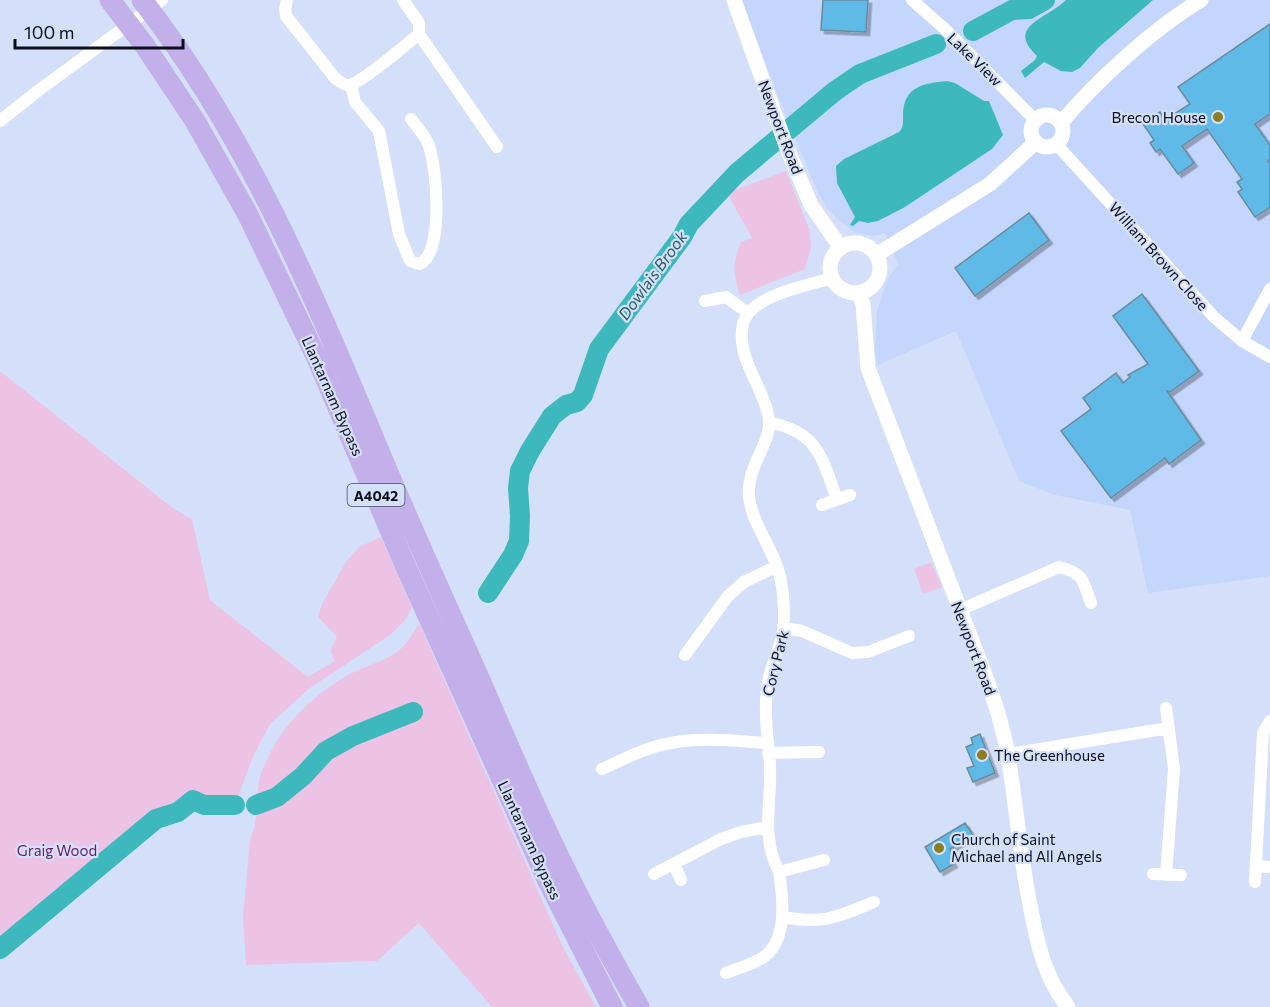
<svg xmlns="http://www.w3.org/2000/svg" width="1270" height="1007" viewBox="0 0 1270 1007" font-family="Commissioner,sans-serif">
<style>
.built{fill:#c5d6fd}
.green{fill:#ecc3e4}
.water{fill:#3db9be}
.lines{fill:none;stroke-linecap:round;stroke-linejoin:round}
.river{stroke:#3db9be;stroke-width:20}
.building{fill:#61bae7;stroke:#6a8b9d;stroke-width:1.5;filter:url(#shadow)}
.minor{stroke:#fff;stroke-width:12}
.tertiary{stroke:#fff;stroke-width:15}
.trunk{stroke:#c3b0ea;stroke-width:21}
.poi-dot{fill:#8c7d23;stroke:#d4e0f9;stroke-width:2}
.labels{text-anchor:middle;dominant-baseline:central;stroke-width:4.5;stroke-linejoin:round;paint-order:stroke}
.shield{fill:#d4e0f9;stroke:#464d5c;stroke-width:1.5}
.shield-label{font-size:14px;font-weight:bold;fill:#090e18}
.street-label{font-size:15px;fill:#090e18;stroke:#d4e0f9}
.poi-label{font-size:15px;fill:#090e18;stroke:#d4e0f9;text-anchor:start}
.park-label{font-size:15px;fill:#6c2064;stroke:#d4e0f9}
.water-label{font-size:16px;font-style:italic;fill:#2a5d5f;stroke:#d4e0f9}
</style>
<defs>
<filter id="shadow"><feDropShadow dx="3.5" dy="3.5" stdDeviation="0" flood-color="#0004"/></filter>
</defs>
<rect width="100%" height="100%" fill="#d4e0f9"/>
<!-- built -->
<path class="built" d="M742,0h528v576l-122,17 -18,-83 -75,-15 -36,-14 -63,-150 -78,34 -3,-16 2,-38 10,-31 11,-16 -13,-31 -10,3 -19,-3 -17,-12 -12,-13 -9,-15 -40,-96z"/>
<!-- green -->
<path class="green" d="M786,171l24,60 1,16 -6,22 -65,26c-7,-23 -8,-30 1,-53l11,-4 -25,-45z
M0,371l174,138 18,10 18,81 98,77 27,-16 -5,-10 7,-14 -19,-20 4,-13 24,-42 13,-15 22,-10 31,71 -7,12 -15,15 -80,53 -40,36 -17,33 -18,48h-31l-11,-5 -15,12 -22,7 -156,130z
M931,562l11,25 -19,7 -9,-25z
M419,623l144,324 33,60h-104l-73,-84 -42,38 -131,4 -3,-49 7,-76c9,-19 5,-42 10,-63 3,-12 17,-38 25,-48 16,-21 40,-41 63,-54 35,-18 50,-12 71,-52z"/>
<!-- water -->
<path class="water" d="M1066,0h87l-55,48 -18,20 -8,4 -11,-1 -17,-9 -19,16 -4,-7 14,-11 2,-4c-32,-30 10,-37 29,-56z
M947,81l8,2 29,18h5l14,34 -11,14 -87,58 -27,14 -10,2 -9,-2 -6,5 -3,-1 5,-8 -18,-34 -1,-17 8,-7 55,-27c5,-5 4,-10 4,-18 1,-27 20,-31 44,-33z"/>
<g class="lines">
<!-- river -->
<path class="river" d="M973,31l39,-21 17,-1 16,-9
M488,593l25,-38 6,-14 1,-25 -2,-28 2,-17 10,-20 22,-35 14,-11 11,-3 6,-7 16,-46 83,-112 7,-13 48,-51 98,-82 25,-17 76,-30
M256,805l21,-8 26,-21 23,-25 27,-15 60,-24
M0,949l156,-130 22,-7 15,-12 11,5h31"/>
</g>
<!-- building -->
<path class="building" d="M823,0h45l-2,32 -45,-2z
M1270,24v90l-15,10 15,21v14l-2,2 2,2v44l-15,10 -17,-25 4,-3 -5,-7 5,-3 -35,-50 -25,17 12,17 -16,11 -18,-25 -4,3 -6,-9 4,-3 -11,-16 17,-12 5,8 25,-16 -12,-17z
M1029,213l20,27 -74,56 -20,-28z
M1142,294l57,77 -29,21 -3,-1 34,49 -32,24 -4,-6 -54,40 -50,-67 30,-22 -8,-11 33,-25 7,10 7,-6 -2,-2 20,-11 -35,-48z
M980,734l15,39 -22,9 -6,-14 7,-2 -8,-19 7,-3 -2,-6z
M965,823l8,12 -23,14 5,8 -4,2 3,5 -14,8 -15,-25z"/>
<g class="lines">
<!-- minor -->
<path class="minor" d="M287,0l-2,9 1,7 49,62c4,3 8,7 13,7 11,0 60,-42 71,-51
M403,0l16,23v11l78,113
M912,0l34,30 89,90
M351,85l4,17 24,29 20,103 11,27 10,3c24,-12 17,-95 9,-118 -3,-10 -12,-19 -18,-27
M0,121l39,-31 123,-90
M1056,144l158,173 28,24 28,16
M705,301l21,-4 22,16
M1242,341l28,-52
M769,422c50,11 52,34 68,77
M822,505l28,-10
M960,610l99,-43c25,6 24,14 32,36
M785,628l17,3 50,22 16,-1 41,-16
M685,655l43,-59 16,-14 33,-16
M1166,708l8,61 -8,106
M768,753l51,-1
M1008,754l161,-26
M602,769c22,-10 44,-22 69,-26 31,-6 65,-2 97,0
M824,860l-45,12c-19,-37 -7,-69 -9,-107 -2,-27 -7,-55 -2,-82 3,-22 17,-41 16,-65 0,-18 -1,-37 -8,-54 -8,-22 -24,-43 -27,-67 -3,-31 23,-54 20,-78 -5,-33 -34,-61 -26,-95 7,-29 64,-38 89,-46
M674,864l7,16
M1256,866l14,1
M654,874l67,-35 20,-7 26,-5
M1153,874l28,1
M1255,882l8,-149 7,-12
M782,917c42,7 53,1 92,-15
M726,973c12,-5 29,-9 39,-17 23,-18 18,-59 14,-84"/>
<!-- tertiary -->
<path class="tertiary" d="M734,0l53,148 24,57 30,43
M1031 131a16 16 0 1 1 32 0a16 16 0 1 1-32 0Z
M1061,123c35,-42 93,-95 140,-123
M830 268a25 25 0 1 1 50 0a25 25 0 1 1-50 0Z
M876,255l114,-71 46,-42
M859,293l4,12 5,63 117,307c10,26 18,53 23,80 8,50 12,100 22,150 7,37 14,72 38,102"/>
<!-- trunk -->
<path class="trunk" d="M110,0l35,46 50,75 52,92 69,143 89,209 142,314 65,128
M142,0c109,139 177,308 245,470 31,73 64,145 96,217 27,62 53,125 84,186 22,45 47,90 72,134"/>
</g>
<!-- markers -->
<g class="poi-dot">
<circle cx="1218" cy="117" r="6"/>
<circle cx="982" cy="755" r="6"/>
<circle cx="939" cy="848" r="6"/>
</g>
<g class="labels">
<!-- shield labels -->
<rect class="shield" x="347.5" y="484" width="57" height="22" rx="4.5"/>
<g class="shield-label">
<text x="376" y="495">A4042</text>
</g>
<!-- street labels -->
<g class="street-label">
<text transform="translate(975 59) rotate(44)">Lake View</text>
<text transform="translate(781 127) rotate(69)">Newport Road</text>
<text transform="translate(1159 256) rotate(48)">William Brown Close</text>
<text transform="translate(333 396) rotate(66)">Llantarnam Bypass</text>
<text transform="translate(974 648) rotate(69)">Newport Road</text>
<text transform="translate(775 663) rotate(-76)">Cory Park</text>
<text transform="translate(530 840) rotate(65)">Llantarnam Bypass</text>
</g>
<!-- poi labels -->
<g class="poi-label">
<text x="1206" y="117" text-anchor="end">Brecon House</text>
<text x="994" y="755">The Greenhouse</text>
<text x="951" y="839">Church of Saint<tspan x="951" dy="17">Michael and All Angels</tspan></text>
</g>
<!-- park labels -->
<g class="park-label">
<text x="57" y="850">Graig Wood</text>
</g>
<!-- water labels -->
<g class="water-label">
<text transform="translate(652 275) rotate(-54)">Dowlais Brook</text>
</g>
</g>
<!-- scale -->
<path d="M15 39v9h168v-9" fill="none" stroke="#090e18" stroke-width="3"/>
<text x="24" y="39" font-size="18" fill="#090e18" stroke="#d4e0f9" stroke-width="4.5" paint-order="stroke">100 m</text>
</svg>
